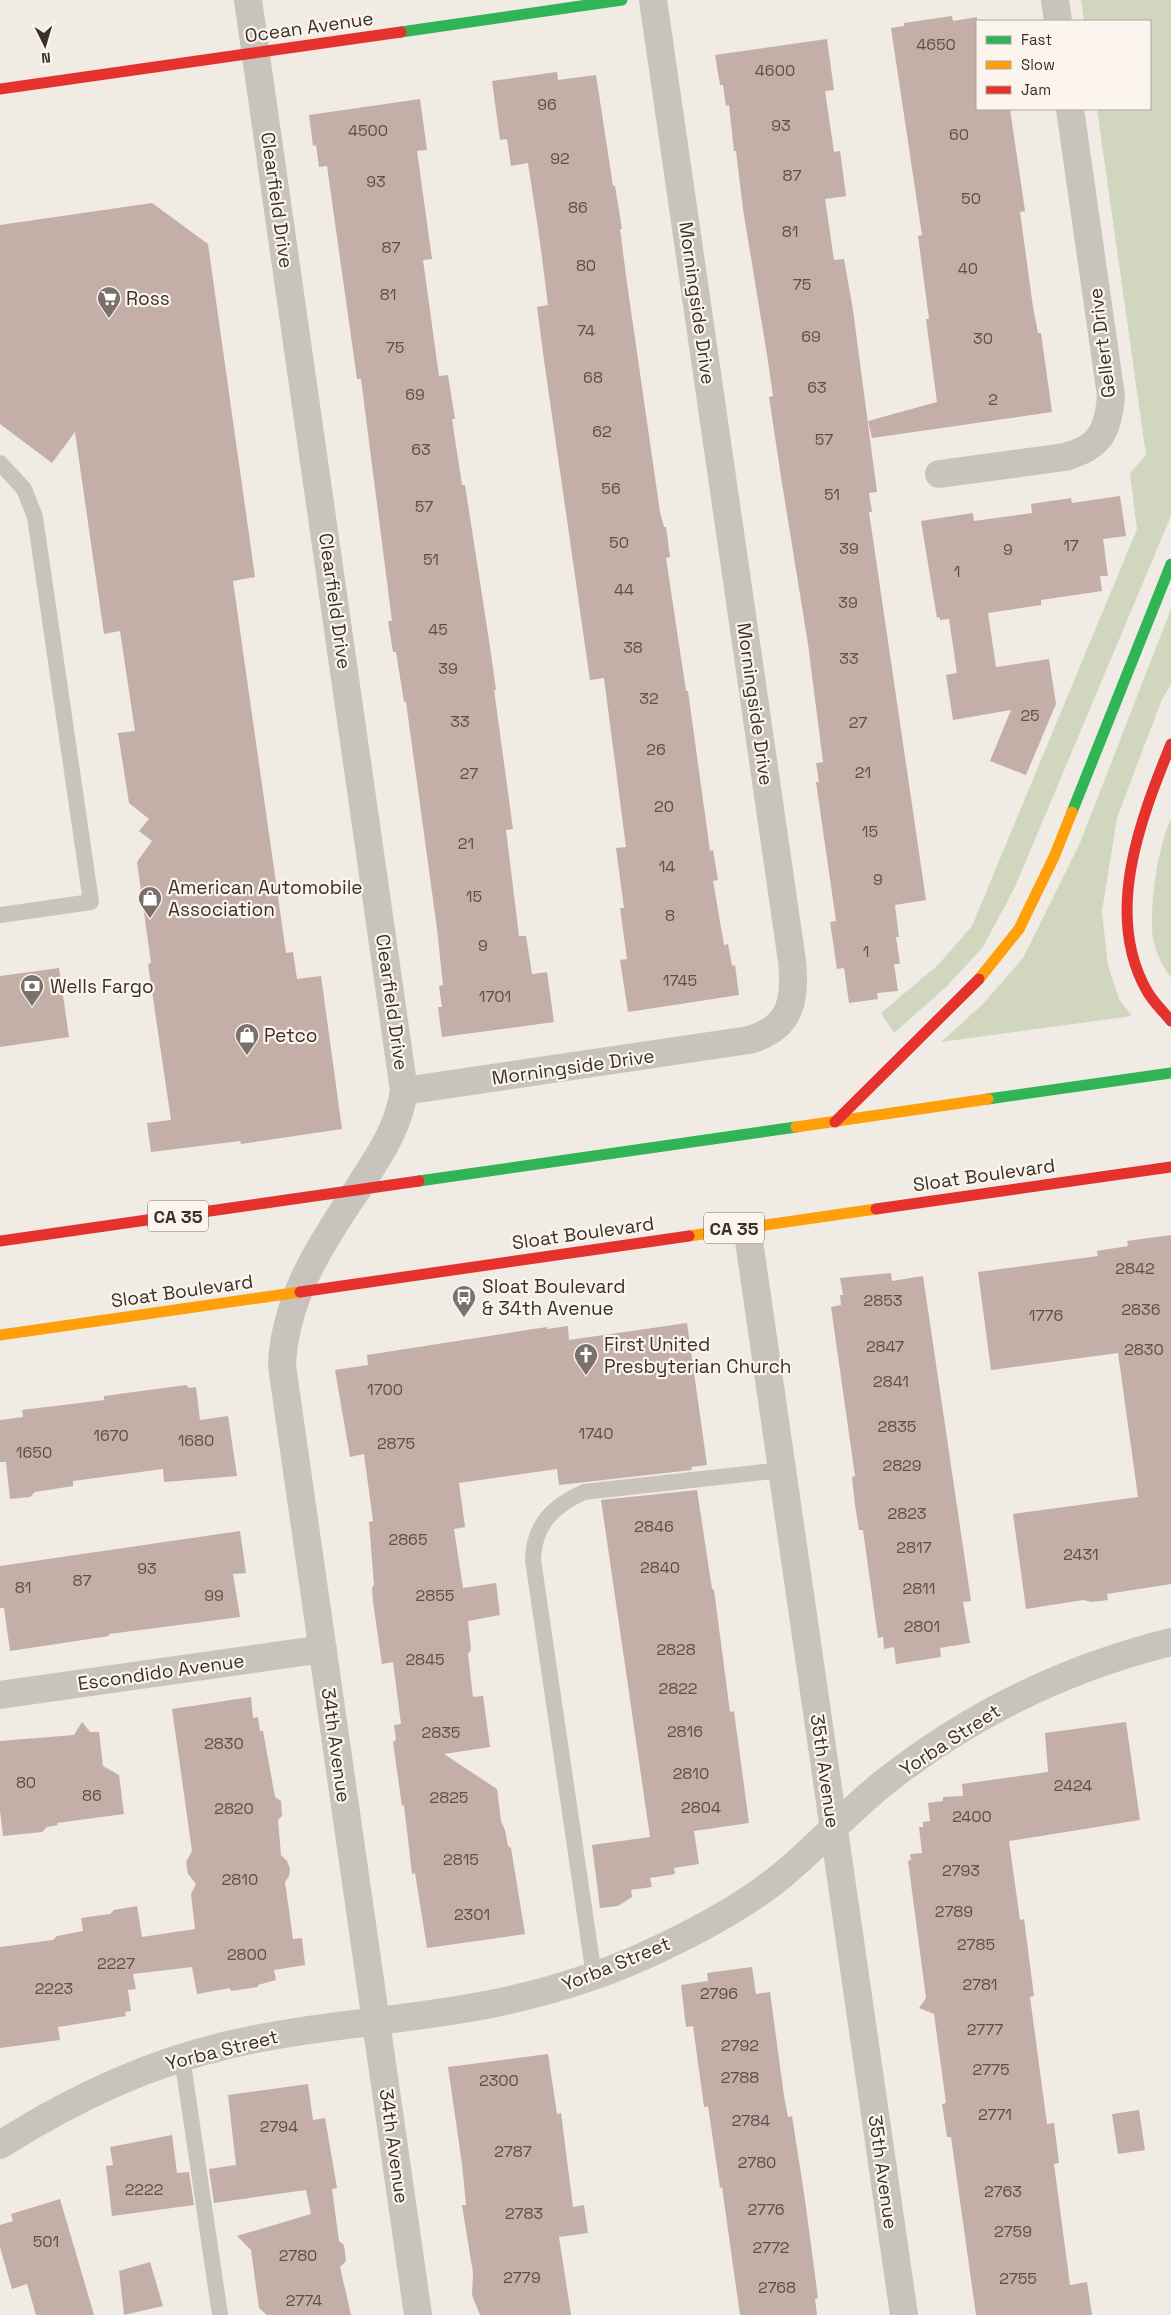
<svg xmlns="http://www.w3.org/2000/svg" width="1171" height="2315" viewBox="0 0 1171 2315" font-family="'Space Grotesk',sans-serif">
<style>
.green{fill:#d1d6bf}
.building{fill:#c3afa7}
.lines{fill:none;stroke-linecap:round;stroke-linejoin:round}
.lane{stroke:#c9c3be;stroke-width:16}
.street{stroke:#c9c3be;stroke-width:28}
.fast{stroke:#30b455;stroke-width:11}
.slow{stroke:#ff9f0a;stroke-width:11}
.jam{stroke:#e5322d;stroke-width:11}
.labels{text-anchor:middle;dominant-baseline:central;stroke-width:4.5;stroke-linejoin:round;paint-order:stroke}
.number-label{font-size:16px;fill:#5d504a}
.shield{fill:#fbf5ee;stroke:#756b66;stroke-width:1}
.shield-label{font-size:18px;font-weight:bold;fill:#3b302b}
.street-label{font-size:19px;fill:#3b302b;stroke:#fbf5ee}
.poi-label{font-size:19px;fill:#3b302b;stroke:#fbf5ee;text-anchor:start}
</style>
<rect width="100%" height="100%" fill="#f0ebe5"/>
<!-- green -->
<path class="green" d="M1081,0h90v516l-156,371 -32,60 -36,39 -53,47 -13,-20 57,-48 34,-39 165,-397 -7,-56 16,-18 -49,-346h53v-88h-66z
M1171,609v76l-9,14 -45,119 -15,93 6,55 11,33 13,17 -191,26 42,-38 40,-46 57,-115z
M1171,819v159c-10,-13 -19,-33 -19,-50 -1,-30 6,-82 19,-109z"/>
<!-- building -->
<path class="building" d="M952,16l1,5 24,-4v92h33l15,102 -5,1 13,95 5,26h3l11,79 -180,26 -4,-17 69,-19 -11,-83h3l-11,-83 4,-1 -31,-207 13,-2v-3z
M827,39l7,51 -9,1 9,61 6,-1 6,45 -21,3 9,61 10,-1 9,51 24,182 -8,1 3,19h-3l57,388 -31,5 4,32h-3l4,27h-6l4,27 -21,2 1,6 -29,4 -5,-35 -7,1 -7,-47 6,-1 -20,-139h3l-3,-19 7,-1 -15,-118 -27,-167 -12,-80 4,-1 -5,-35 -25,-152 -7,-58h-2l-5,-46 -3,1 -3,-21h-3l-5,-30z
M557,72l1,8 38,-5 17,111h2l7,43h-2l7,54 33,229 4,15h2l4,30 -4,1 20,133h2l22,160 3,-1 5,30 -5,1 11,64 4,-1 4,22 3,-1 4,30 -111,17 -8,-52 7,-1 -7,-51h4l-8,-60 10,-1 -22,-169 -14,2 -46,-320 -7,-53 11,-2 -8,-63 -12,-79 -17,3 -4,-27 -7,1 -8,-59z
M420,99l7,51 -10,1 15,108 -9,1 16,116 9,-1 7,44h-3l10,66h3l25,162 6,43h-2l19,139 -7,1 13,106h7l6,38 15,-2 7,50 -112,15 -4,-30h4l-3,-21 4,-1 -6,-56 -31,-227h-2l-8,-50h-3l-5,-31h4l-31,-242h-4l-30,-213 -8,1 -3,-22 -3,1 -4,-31z
M152,203l56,41 47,333 -22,4 53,372 7,-1 4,27 24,-3 21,153 -101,15 -1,-3 -89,11 -4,-29 24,-3 -23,-156 3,-1 -14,-101 15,-21 -13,-10 10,-12 -20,-16 -11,-70 17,-2 -15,-100 -16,3 -29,-202 -23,31 -52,-39v-199z
M1120,496l6,40 -23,3 5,37h-8l2,15 -61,9v5l-53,8 8,54 53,-8 7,45 -30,71 -36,-14 21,-51 -58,10 -7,-45 11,-2 -8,-54 -9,1v-3l-3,1 -16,-97 52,-8 1,8 58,-8 -1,-9 40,-6 1,5z
M59,968l10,69 -69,10v-71z
M1171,1235v349l-64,10 1,6 -16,2 -9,-2 -57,9 -13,-95 125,-17 -20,-144 -127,17 -13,-98 120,-16 -1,-5 31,-5 -1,-5z
M891,1273l1,8 31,-5 48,325 -8,1 7,41 -30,5 1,9 -45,7 -2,-17 -10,2 -1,-12 -5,1 -15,-108h-4l-4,-25 -3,-28 3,-1 -24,-169 10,-2 -1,-10h3l-3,-17z
M687,1323l20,142 -16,2 1,3 -133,15 -2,-16 -98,14 6,44 -11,2 9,59 33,-5 4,32 -32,6 3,29 -3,4 5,43 10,-1 7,51 -46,7 53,35 4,32 4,9 3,16 3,2 14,86 -98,14 -12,-75 -3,1 -8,-69 -2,1 -9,-64 3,-2 -2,-15 7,-1 -8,-62 -11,2 -9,-62 -1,-14 2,-3 -5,-63 4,-1 -9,-67 -14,3 -15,-87 33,-5 -1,-10 180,-28v2l21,-3 1,14z
M186,1385l3,3 7,-1 4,33 28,-4 9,60 -73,6 -1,-13 -90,12v5l-38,6 -5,5 -20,2 -4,-37h-6v-42l23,-3 -1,-7 82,-10v-4z
M697,1490l15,99 2,1 16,122 4,-1 15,112 -55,8 5,33 -25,4 1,6 -25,4 2,9 -21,3 1,7 -14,9 -18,2 -8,-63 58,-8 -49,-337z
M240,1531l6,42 -13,1 7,43 -131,17v2l-99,15 -6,-43h-4v-42z
M251,1697l2,21 5,-1 2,14h3l12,66 6,4 1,15 -4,4 3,35 6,6 3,8 -1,7 -4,6 8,57 9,-1 3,27 -31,5 2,10 -18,5v2l-27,4 -1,-3 -33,6 -5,-27 -59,7 3,15 -8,1 3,21 -6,1 1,4 -68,11 2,13 -60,8v-101l53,-7 4,-4 26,-5 -2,-13 29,-4 4,-4 23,-4 5,31 53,-8 -4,-35 5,-10 -8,-10 -2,-12 6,-11 -20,-142z
M82,1722l8,10h9l4,34 16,9 5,39 -67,9 1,2 -11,2 -5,5 -39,4 -3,-25v-70l74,-6z
M1126,1722l14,98 -131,21 11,79 4,-1 10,77 -4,1 17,127 7,-1 5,40 -5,1 16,121 17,-3 5,33h-116l-25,-178h-4l-5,-33 4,-1 -12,-89 -15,-6 7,-10 -18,-137 3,-1 -1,-6 12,-1 -3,-26h4v-5l7,-1 -2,-18 15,-2v-4l20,-1 -1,-12 86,-12 -3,-39z
M752,1967l4,27 14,-2 14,104 4,21 4,-1 13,84 13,98 -3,1 2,16h-77l-18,-128 -2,1 -12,-82 -4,1 -11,-81 -7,1 -5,-42 27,-4 -1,-8z
M548,2054l9,60 4,-1 12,94 11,-2 4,28 -29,4 12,78h-91l-8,-20 1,-22 -11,-68h4l-4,-41 -14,-97z
M308,2084l5,36 12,-2 12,70 -5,1 7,52 5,4 2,16 -6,6 11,48h-84l-8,-7 -8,-58 -14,-14 74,-22 -5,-24 -92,13 -5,-34 27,-4 -8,-70z
M1139,2110l6,40 -27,4 -6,-40z
M172,2135l5,38 12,-1 5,33 -82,11 -6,-50 7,-1 -3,-18z
M60,2199l34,116h-58l-9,-31 -15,5 -12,-42v-22l13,-4 -2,-7z
M150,2262l13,44 -39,9 -5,-44z"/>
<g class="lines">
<!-- lane -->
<path class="lane" d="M0,463l24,26 11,28 56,385 -91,13
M594,1976l-61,-416c1,-36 20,-54 51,-68l198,-22
M182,2057l38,258"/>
<!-- street -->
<path class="street" d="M248,0l156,1091c-6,39 -26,66 -47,99 -36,53 -73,110 -75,176l136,949
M1055,0l3,21
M939,474l126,-17c35,-10 43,-25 46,-61l-41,-287
M404,1091l345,-51c42,-12 47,-39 43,-79l-139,-961
M747,1227l157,1088
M0,1695l323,-46
M0,2145c72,-46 148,-82 232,-101 87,-20 177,-23 264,-41 57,-12 114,-30 167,-56 40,-19 81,-41 117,-70 35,-28 65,-63 101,-92 85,-68 184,-117 290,-143"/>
<!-- fast -->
<path class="fast" d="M401,32l221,-32
M1072,812l99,-248
M988,1099l183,-26
M419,1181l377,-54"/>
<!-- slow -->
<path class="slow" d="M979,979l40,-50 35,-72 18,-45
M796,1127l192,-28
M689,1236l187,-27
M0,1335l300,-43"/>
<!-- jam -->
<path class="jam" d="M0,89l401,-57
M1171,744c-30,74 -68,170 -24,247 6,11 16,20 24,30
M835,1122l144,-143
M876,1209l295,-42
M0,1241l419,-60
M300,1292l389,-56"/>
</g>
<!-- icons -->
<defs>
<g id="supermarket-pin" transform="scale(1.25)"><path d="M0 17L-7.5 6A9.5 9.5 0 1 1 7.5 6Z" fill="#7a716c" stroke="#fbf5ee"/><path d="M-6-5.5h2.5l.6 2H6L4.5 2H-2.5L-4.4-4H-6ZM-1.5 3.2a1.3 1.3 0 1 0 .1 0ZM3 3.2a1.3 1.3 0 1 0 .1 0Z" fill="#fff"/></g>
<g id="shop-pin" transform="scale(1.25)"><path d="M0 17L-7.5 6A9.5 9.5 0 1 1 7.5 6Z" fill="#7a716c" stroke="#fbf5ee"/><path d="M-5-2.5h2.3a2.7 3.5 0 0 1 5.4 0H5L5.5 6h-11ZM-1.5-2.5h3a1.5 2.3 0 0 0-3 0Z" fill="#fff"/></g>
<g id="bank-pin" transform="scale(1.25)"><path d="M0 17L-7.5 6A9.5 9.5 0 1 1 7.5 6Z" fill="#7a716c" stroke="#fbf5ee"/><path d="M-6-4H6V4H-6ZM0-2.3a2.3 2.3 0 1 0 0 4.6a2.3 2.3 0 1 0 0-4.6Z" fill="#fff"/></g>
<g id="bus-pin" transform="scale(1.25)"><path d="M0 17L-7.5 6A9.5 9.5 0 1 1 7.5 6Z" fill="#7a716c" stroke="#fbf5ee"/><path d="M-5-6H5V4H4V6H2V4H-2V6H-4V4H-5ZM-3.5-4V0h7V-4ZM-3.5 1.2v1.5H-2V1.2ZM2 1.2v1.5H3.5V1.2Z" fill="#fff"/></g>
<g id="church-pin" transform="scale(1.25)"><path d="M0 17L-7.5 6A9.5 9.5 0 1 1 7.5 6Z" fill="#7a716c" stroke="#fbf5ee"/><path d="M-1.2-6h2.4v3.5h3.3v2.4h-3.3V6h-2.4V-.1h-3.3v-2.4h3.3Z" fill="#fff"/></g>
</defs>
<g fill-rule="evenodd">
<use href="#supermarket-pin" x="109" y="298"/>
<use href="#shop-pin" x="150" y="898"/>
<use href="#bank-pin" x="32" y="986"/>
<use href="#shop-pin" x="247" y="1035"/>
<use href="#bus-pin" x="464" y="1297"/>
<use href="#church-pin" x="586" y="1355"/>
</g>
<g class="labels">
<!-- number labels -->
<g class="number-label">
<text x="936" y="44">4650</text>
<text x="775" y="70">4600</text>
<text x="547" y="104">96</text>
<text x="781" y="125">93</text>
<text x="368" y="130">4500</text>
<text x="959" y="134">60</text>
<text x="560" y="158">92</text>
<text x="792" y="175">87</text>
<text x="376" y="181">93</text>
<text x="971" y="198">50</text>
<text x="578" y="207">86</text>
<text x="790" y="231">81</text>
<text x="391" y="247">87</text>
<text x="586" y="265">80</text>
<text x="968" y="268">40</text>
<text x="802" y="284">75</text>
<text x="388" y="294">81</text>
<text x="586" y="330">74</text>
<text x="811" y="336">69</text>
<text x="983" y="338">30</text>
<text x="395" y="347">75</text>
<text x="593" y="377">68</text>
<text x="817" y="387">63</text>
<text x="415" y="394">69</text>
<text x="993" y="399">2</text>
<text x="602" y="431">62</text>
<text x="824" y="439">57</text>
<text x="421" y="449">63</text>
<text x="611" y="488">56</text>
<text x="832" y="494">51</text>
<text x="424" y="506">57</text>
<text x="619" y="542">50</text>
<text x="1071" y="545">17</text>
<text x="849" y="548">39</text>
<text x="1008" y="549">9</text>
<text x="431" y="559">51</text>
<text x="957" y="571">1</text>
<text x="624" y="589">44</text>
<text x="848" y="602">39</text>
<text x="438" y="629">45</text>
<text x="633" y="647">38</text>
<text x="849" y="658">33</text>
<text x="448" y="668">39</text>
<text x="649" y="698">32</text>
<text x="1030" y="715">25</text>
<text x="460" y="721">33</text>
<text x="858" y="722">27</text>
<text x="656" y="749">26</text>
<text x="863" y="772">21</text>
<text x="469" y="773">27</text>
<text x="664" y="806">20</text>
<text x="870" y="831">15</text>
<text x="466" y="843">21</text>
<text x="667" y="866">14</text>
<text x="878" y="879">9</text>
<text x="474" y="896">15</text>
<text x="670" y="915">8</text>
<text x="483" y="945">9</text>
<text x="866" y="951">1</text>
<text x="680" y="980">1745</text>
<text x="495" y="996">1701</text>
<text x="1135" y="1268">2842</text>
<text x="883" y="1300">2853</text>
<text x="1141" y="1309">2836</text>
<text x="1046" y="1315">1776</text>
<text x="885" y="1346">2847</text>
<text x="1144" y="1349">2830</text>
<text x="891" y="1381">2841</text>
<text x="385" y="1389">1700</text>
<text x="897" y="1426">2835</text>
<text x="596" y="1433">1740</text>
<text x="111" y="1435">1670</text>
<text x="196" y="1440">1680</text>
<text x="396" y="1443">2875</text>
<text x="34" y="1452">1650</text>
<text x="902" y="1465">2829</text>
<text x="907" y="1513">2823</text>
<text x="654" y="1526">2846</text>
<text x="408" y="1539">2865</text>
<text x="914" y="1547">2817</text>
<text x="1081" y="1554">2431</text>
<text x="660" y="1567">2840</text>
<text x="147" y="1568">93</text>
<text x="82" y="1580">87</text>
<text x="23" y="1587">81</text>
<text x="919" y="1588">2811</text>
<text x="214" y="1595">99</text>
<text x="435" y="1595">2855</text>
<text x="922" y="1626">2801</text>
<text x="676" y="1649">2828</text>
<text x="425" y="1659">2845</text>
<text x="678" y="1688">2822</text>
<text x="685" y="1731">2816</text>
<text x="441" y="1732">2835</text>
<text x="224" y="1743">2830</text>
<text x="691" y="1773">2810</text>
<text x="26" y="1782">80</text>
<text x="1073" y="1785">2424</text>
<text x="92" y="1795">86</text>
<text x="449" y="1797">2825</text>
<text x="701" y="1807">2804</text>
<text x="234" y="1808">2820</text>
<text x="972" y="1816">2400</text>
<text x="461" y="1859">2815</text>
<text x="961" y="1870">2793</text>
<text x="240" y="1879">2810</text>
<text x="954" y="1911">2789</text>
<text x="472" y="1914">2301</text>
<text x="976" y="1944">2785</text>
<text x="247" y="1954">2800</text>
<text x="116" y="1963">2227</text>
<text x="980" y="1984">2781</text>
<text x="54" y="1988">2223</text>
<text x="719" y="1993">2796</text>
<text x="985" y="2029">2777</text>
<text x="740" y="2045">2792</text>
<text x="991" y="2069">2775</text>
<text x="740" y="2077">2788</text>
<text x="499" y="2080">2300</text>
<text x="995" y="2114">2771</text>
<text x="751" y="2120">2784</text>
<text x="279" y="2126">2794</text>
<text x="513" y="2151">2787</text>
<text x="757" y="2162">2780</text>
<text x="144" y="2189">2222</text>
<text x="1003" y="2191">2763</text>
<text x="766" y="2209">2776</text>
<text x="524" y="2213">2783</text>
<text x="1013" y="2231">2759</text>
<text x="46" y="2241">501</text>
<text x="771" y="2247">2772</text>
<text x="298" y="2255">2780</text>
<text x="522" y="2277">2779</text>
<text x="1018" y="2278">2755</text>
<text x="777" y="2287">2768</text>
<text x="304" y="2300">2774</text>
</g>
<!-- shield labels -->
<g class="shield">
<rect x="148" y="1200.5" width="60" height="31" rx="4"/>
<rect x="704" y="1212.5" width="60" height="31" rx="4"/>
</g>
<g class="shield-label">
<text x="178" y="1216">CA 35</text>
<text x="734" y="1228">CA 35</text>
</g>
<!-- street labels -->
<g class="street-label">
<text transform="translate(309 27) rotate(-8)">Ocean Avenue</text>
<text transform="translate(277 200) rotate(82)">Clearfield Drive</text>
<text transform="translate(697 303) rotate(82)">Morningside Drive</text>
<text transform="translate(1102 343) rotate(-97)">Gellert Drive</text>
<text transform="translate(335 601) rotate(82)">Clearfield Drive</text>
<text transform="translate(755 704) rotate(82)">Morningside Drive</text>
<text transform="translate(392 1002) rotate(82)">Clearfield Drive</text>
<text transform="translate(573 1067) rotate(-8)">Morningside Drive</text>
<text transform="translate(984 1175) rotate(-8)">Sloat Boulevard</text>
<text transform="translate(583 1233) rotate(-8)">Sloat Boulevard</text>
<text transform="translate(182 1291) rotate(-8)">Sloat Boulevard</text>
<text transform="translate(161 1672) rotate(-8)">Escondido Avenue</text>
<text transform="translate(950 1740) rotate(-33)">Yorba Street</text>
<text transform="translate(336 1745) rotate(82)">34th Avenue</text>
<text transform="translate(825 1771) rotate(82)">35th Avenue</text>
<text transform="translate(616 1964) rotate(-22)">Yorba Street</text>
<text transform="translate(222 2050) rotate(-14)">Yorba Street</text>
<text transform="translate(394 2146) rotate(82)">34th Avenue</text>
<text transform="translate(883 2172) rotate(82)">35th Avenue</text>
</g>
<!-- poi labels -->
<g class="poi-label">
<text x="126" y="298">Ross</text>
<text x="168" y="887">American Automobile<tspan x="168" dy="22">Association</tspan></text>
<text x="50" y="986">Wells Fargo</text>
<text x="264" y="1035">Petco</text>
<text x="482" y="1286">Sloat Boulevard<tspan x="482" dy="22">&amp; 34th Avenue</tspan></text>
<text x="604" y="1344">First United<tspan x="604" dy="22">Presbyterian Church</tspan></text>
</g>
</g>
<!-- legend -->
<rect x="976" y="20" width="175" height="90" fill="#fbf5ee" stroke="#aea6a0"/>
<rect x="986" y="36" width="25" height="8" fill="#30b455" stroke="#aea6a0"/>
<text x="1021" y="45" font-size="15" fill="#3b302b">Fast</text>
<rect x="986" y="61" width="25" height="8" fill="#ff9f0a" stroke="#aea6a0"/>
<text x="1021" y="70" font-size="15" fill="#3b302b">Slow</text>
<rect x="986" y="86" width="25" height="8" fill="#e5322d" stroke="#aea6a0"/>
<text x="1021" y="95" font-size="15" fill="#3b302b">Jam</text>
<!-- north arrow -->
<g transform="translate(45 45) rotate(175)" stroke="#fbf5ee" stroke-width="4" paint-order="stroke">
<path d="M0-4L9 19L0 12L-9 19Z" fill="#3b302b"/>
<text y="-8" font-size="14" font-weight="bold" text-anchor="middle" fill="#3b302b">N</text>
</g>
</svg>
